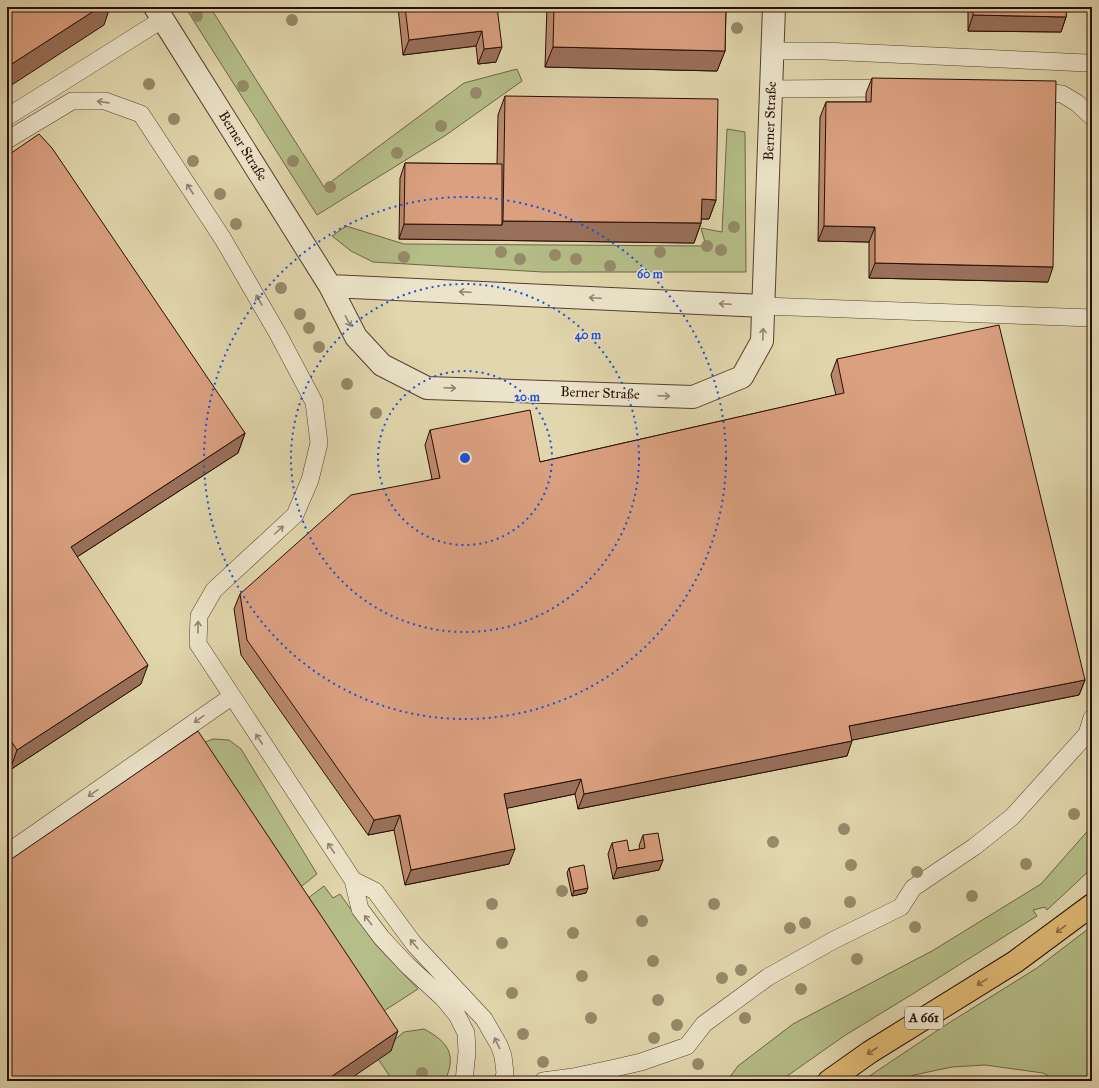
<svg xmlns="http://www.w3.org/2000/svg" width="1099" height="1088" viewBox="0 0 1099 1088" font-family="'IM FELL Great Primer',serif">
<style>
.green{fill:#b5bd88;stroke:#6e6546}
.lines{fill:none;stroke-linecap:round;stroke-linejoin:round}
.lane-casing{stroke:#563f2e;stroke-width:18}
.street-casing{stroke:#563f2e;stroke-width:24}
.highway-casing{stroke:#280d04;stroke-width:24}
.lane{stroke:#ece4ca;stroke-width:17}
.street{stroke:#ece4ca;stroke-width:22}
.highway{stroke:#e0bb76;stroke-width:22}
.tree{fill:#968a69}
.wall{fill:#bb8a6e;stroke:#280d04}
.shaded-wall{fill:#99705a;stroke:#280d04}
.building{fill:#daa080;stroke:#280d04}
.oneway{stroke:#948371}
.oneway2{stroke:#8d6d43}
.ring{fill:none;stroke:#1d4ed8;stroke-width:2;stroke-dasharray:2 4}
.labels{text-anchor:middle;dominant-baseline:central;stroke-width:3;stroke-linejoin:round;paint-order:stroke}
.shield{fill:#ece4ca;stroke:#634e3f;stroke-width:1}
.shield-label{font-size:13px;font-weight:bold;fill:#280d04}
.street-label{font-size:14px;fill:#280d04;stroke:#ece4ca}
.centre{fill:#1d4ed8;stroke:#ece4ca;stroke-width:2}
.ring-label{font-size:12px;text-anchor:middle;font-weight:bold;fill:#1d4ed8;stroke:#ece4ca;stroke-width:3;stroke-linejoin:round;paint-order:stroke}
</style>
<rect width="100%" height="100%" fill="#e1d6ad"/>
<filter id="stains"><feTurbulence type="fractalNoise" baseFrequency=".005" numOctaves="4"/><feColorMatrix values="0 0 0 0 .2 0 0 0 0 .09 0 0 0 0 .02 0 0 0 .5 -.17"/></filter>
<radialGradient id="worn" r=".72"><stop offset=".6" stop-color="#630" stop-opacity="0"/><stop offset="1" stop-color="#630" stop-opacity=".3"/></radialGradient>
<!-- green -->
<path class="green" d="M185,7h25l114,180 140,-104 53,-14 5,12 -76,54 -129,80z
M727,129l18,3 1,140h-203l-170,-10 -22,-11 -19,-15 14,-10 58,18 302,2 -5,-18 21,4z
M213,739l16,1 12,9 76,125 -24,19 -93,-149z
M1092,826v42l-45,42 -2,-3 -12,3 4,6 -126,79 -67,41 -64,45h-53l11,-15 55,-42 139,-73 109,-67z
M324,886l9,12 7,-4 36,51 42,44 -42,27 -77,-111z
M1092,926v155h-34l-15,-8 -58,-8 -33,2 -38,8 -14,6h-38l82,-55 93,-58z
M424,1029c24,13 33,25 21,52h-52l-15,-22 10,-14 16,-13z"/>
<g class="lines">
<!-- lane casing -->
<g class="lane-casing">
<path id="lane" d="M772,51h52l263,12
M771,89l119,-1
M1033,91l29,3 15,9 15,14
M7,117l156,-98
M7,140l65,-39h33l36,13 82,125 55,95 36,68 5,41 -9,37 -15,35 -81,75 -15,26 -1,28 155,236 7,29 21,28 26,28 36,33 14,17 9,18 1,19 -3,29
M764,306l328,12
M7,853l224,-156
M353,880l22,11 39,53 70,75 15,26 4,11 2,17 -2,8
M543,1081l30,-4 42,-9 26,-6 46,-16 17,-22 64,-47 66,-37 67,-33 12,-19 61,-41 38,-30 75,-83 5,-16"/>
</g>
<!-- street casing -->
<g class="street-casing">
<path id="street" d="M155,7l175,279 26,51 26,28 45,23 266,9 49,-20 20,-36 12,-334
M330,286l434,20"/>
</g>
<!-- highway casing -->
<g class="highway-casing">
<path id="highway" d="M829,1081l41,-29 145,-90 77,-57"/>
</g>
<!-- lane -->
<use href="#lane" class="lane"/>
<!-- street -->
<use href="#street" class="street"/>
<!-- highway -->
<use href="#highway" class="highway"/>
</g>
<!-- trees -->
<g class="tree">
<circle cx="197" cy="16" r="6"/>
<circle cx="292" cy="20" r="6"/>
<circle cx="737" cy="28" r="6"/>
<circle cx="149" cy="84" r="6"/>
<circle cx="243" cy="86" r="6"/>
<circle cx="476" cy="93" r="6"/>
<circle cx="174" cy="119" r="6"/>
<circle cx="441" cy="126" r="6"/>
<circle cx="397" cy="153" r="6"/>
<circle cx="193" cy="161" r="6"/>
<circle cx="293" cy="161" r="6"/>
<circle cx="330" cy="187" r="6"/>
<circle cx="220" cy="194" r="6"/>
<circle cx="236" cy="224" r="6"/>
<circle cx="734" cy="227" r="6"/>
<circle cx="707" cy="246" r="6"/>
<circle cx="721" cy="250" r="6"/>
<circle cx="501" cy="252" r="6"/>
<circle cx="660" cy="252" r="6"/>
<circle cx="555" cy="255" r="6"/>
<circle cx="404" cy="257" r="6"/>
<circle cx="520" cy="259" r="6"/>
<circle cx="576" cy="259" r="6"/>
<circle cx="610" cy="266" r="6"/>
<circle cx="281" cy="288" r="6"/>
<circle cx="300" cy="314" r="6"/>
<circle cx="309" cy="328" r="6"/>
<circle cx="319" cy="347" r="6"/>
<circle cx="347" cy="384" r="6"/>
<circle cx="376" cy="413" r="6"/>
<circle cx="1074" cy="814" r="6"/>
<circle cx="844" cy="829" r="6"/>
<circle cx="773" cy="842" r="6"/>
<circle cx="1026" cy="864" r="6"/>
<circle cx="851" cy="865" r="6"/>
<circle cx="917" cy="872" r="6"/>
<circle cx="562" cy="891" r="6"/>
<circle cx="972" cy="896" r="6"/>
<circle cx="850" cy="902" r="6"/>
<circle cx="492" cy="904" r="6"/>
<circle cx="714" cy="904" r="6"/>
<circle cx="642" cy="921" r="6"/>
<circle cx="805" cy="923" r="6"/>
<circle cx="915" cy="927" r="6"/>
<circle cx="790" cy="928" r="6"/>
<circle cx="573" cy="933" r="6"/>
<circle cx="502" cy="943" r="6"/>
<circle cx="857" cy="959" r="6"/>
<circle cx="653" cy="961" r="6"/>
<circle cx="741" cy="970" r="6"/>
<circle cx="582" cy="976" r="6"/>
<circle cx="722" cy="978" r="6"/>
<circle cx="801" cy="989" r="6"/>
<circle cx="512" cy="993" r="6"/>
<circle cx="658" cy="1000" r="6"/>
<circle cx="591" cy="1018" r="6"/>
<circle cx="745" cy="1018" r="6"/>
<circle cx="677" cy="1025" r="6"/>
<circle cx="523" cy="1034" r="6"/>
<circle cx="654" cy="1038" r="6"/>
<circle cx="543" cy="1062" r="6"/>
<circle cx="698" cy="1064" r="6"/>
<circle cx="422" cy="1073" r="6"/>
</g>
<!-- wall -->
<path class="wall" d="M398,7h99l-1,55 -18,2 -2,-18 -73,9z
M547,7h179l-1,44 -8,20 -172,-4z
M968,7h99l-1,10 -5,15 -93,-1z
M872,78l176,204 -179,-4v-36l-51,-1 2,-124 6,-15h40v-9z
M505,96l211,104 -7,19h-8v4l-7,20 -295,-4 1,-61 5,-15 92,1 1,-49z
M7,156l238,277 -7,20 -161,104 64,127 -131,86 -3,-5z
M837,359l248,321 -6,15 -227,45 -5,16 -269,53 -3,-15 -68,14 2,56 -104,21 -11,-55 -26,5 -127,-180 -7,-46 6,-15 192,-115 -7,-34 5,-15 110,32 296,-67 -5,-20z
M643,835l20,25 -4,10 -46,9 -5,-25 4,-11 17,8 11,-2 -1,-3z
M569,868l17,25 -14,3 -5,-23z"/>
<!-- shaded-wall -->
<path class="shaded-wall" d="M100,7h10l-6,18 -97,63v-21z
M973,15l93,2 -5,15 -93,-1z
M482,31l-6,15 -73,9 6,-15z
M502,47l-6,15 -18,2 6,-15z
M553,47l172,4 -8,20 -172,-4z
M702,199l14,1 -7,19h-15z
M503,221l198,2 -7,20 -295,-4 5,-15 98,1z
M824,226l51,1 -6,15 -51,-1z
M875,263l178,4 -5,15 -179,-4z
M245,433l-7,20 -175,113 8,-19z
M148,665l-7,19 -131,86 7,-20z
M1085,680l-6,15 -236,47 6,-16z
M852,741l-5,15 -269,53 6,-15z
M581,779l-6,15 -76,16 5,-16z
M400,815l-6,15 -26,5 6,-15z
M515,849l-6,15 -104,21 6,-15z
M663,860l-4,10 -46,9 4,-11z
M588,888l-2,5 -14,3 2,-5z
M398,1031l-7,20 -44,30h-22z"/>
<!-- building -->
<path class="building" d="M7,7h93l-93,60z
M405,7h92l5,40 -18,2 -2,-18 -73,9z
M554,7h172l-1,44 -172,-4z
M973,7h94l-1,10 -93,-2z
M872,78l184,3 -3,186 -178,-4v-36l-51,-1 2,-124h45z
M505,96l213,3 -2,101 -14,-1 -1,24 -198,-2z
M39,134l13,14 193,285 -174,114 77,118 -131,85 -10,-15v-579z
M405,163l97,1v61l-98,-1z
M999,325l86,355 -236,46 3,15 -268,53 -3,-15 -77,15 11,55 -104,21 -11,-55 -26,5 -127,-180 -7,-46 111,-99 89,-17 -10,-48 100,-20 10,52 304,-69 -7,-34z
M198,731l200,300 -73,50h-318v-219z
M658,833l5,27 -46,8 -5,-25 15,-3 2,11 16,-3 -2,-13z
M584,865l4,23 -14,3 -5,-23z"/>
<!-- one-way arrows -->
<defs><path id="oneway-shaft" d="M-6 0H5M1.5-3L5.5 0L1.5 3" fill="none" stroke-width="1.6" stroke-linecap="round" stroke-linejoin="round"/></defs>
<g class="oneway">
<use href="#oneway-shaft" transform="translate(103 102) rotate(-172)"/>
<use href="#oneway-shaft" transform="translate(190 189) rotate(-123)"/>
<use href="#oneway-shaft" transform="translate(465 292) rotate(-177)"/>
<use href="#oneway-shaft" transform="translate(595 298) rotate(-177)"/>
<use href="#oneway-shaft" transform="translate(259 300) rotate(-120)"/>
<use href="#oneway-shaft" transform="translate(725 304) rotate(-177)"/>
<use href="#oneway-shaft" transform="translate(348 321) rotate(63)"/>
<use href="#oneway-shaft" transform="translate(763 334) rotate(-88)"/>
<use href="#oneway-shaft" transform="translate(450 388) rotate(2)"/>
<use href="#oneway-shaft" transform="translate(664 396) rotate(2)"/>
<use href="#oneway-shaft" transform="translate(279 530) rotate(-42)"/>
<use href="#oneway-shaft" transform="translate(198 627) rotate(-89)"/>
<use href="#oneway-shaft" transform="translate(199 719) rotate(145)"/>
<use href="#oneway-shaft" transform="translate(259 739) rotate(-123)"/>
<use href="#oneway-shaft" transform="translate(93 793) rotate(145)"/>
<use href="#oneway-shaft" transform="translate(331 848) rotate(-124)"/>
<use href="#oneway-shaft" transform="translate(368 920) rotate(-128)"/>
<use href="#oneway-shaft" transform="translate(414 944) rotate(-131)"/>
<use href="#oneway-shaft" transform="translate(497 1043) rotate(-116)"/>
</g>
<g class="oneway2">
<use href="#oneway-shaft" transform="translate(1061 929) rotate(144)"/>
<use href="#oneway-shaft" transform="translate(982 982) rotate(148)"/>
<use href="#oneway-shaft" transform="translate(872 1051) rotate(147)"/>
</g>
<!-- distance rings -->
<g class="ring">
<circle cx="465" cy="458" r="87"/>
<circle cx="465" cy="458" r="174"/>
<circle cx="465" cy="458" r="261"/>
</g>
<g class="labels">
<!-- shield labels -->
<rect class="shield" x="905" y="1007" width="38" height="22" rx="3"/>
<g class="shield-label">
<text x="924" y="1018">A 661</text>
</g>
<!-- street labels -->
<g class="street-label">
<text transform="translate(770 121) rotate(-88)">Berner Straße</text>
<text transform="translate(243 146) rotate(58)">Berner Straße</text>
<text transform="translate(600 393) rotate(2)">Berner Straße</text>
</g>
</g>
<circle cx="465" cy="458" r="6" class="centre"/>
<g class="ring-label">
<text x="650" y="278">60 m</text>
<text x="588" y="339">40 m</text>
<text x="527" y="401">20 m</text>
</g>
<!-- margin -->
<rect width="1099" height="1088" fill="none" stroke="#e1d6ad" stroke-width="24"/>
<rect x="8" y="8" width="1083" height="1072" fill="none" stroke="#280d04" stroke-width="2"/>
<rect x="12" y="12" width="1075" height="1064" fill="none" stroke="#280d04"/>
<rect width="100%" height="100%" filter="url(#stains)"/>
<rect width="100%" height="100%" fill="url(#worn)"/>
</svg>
